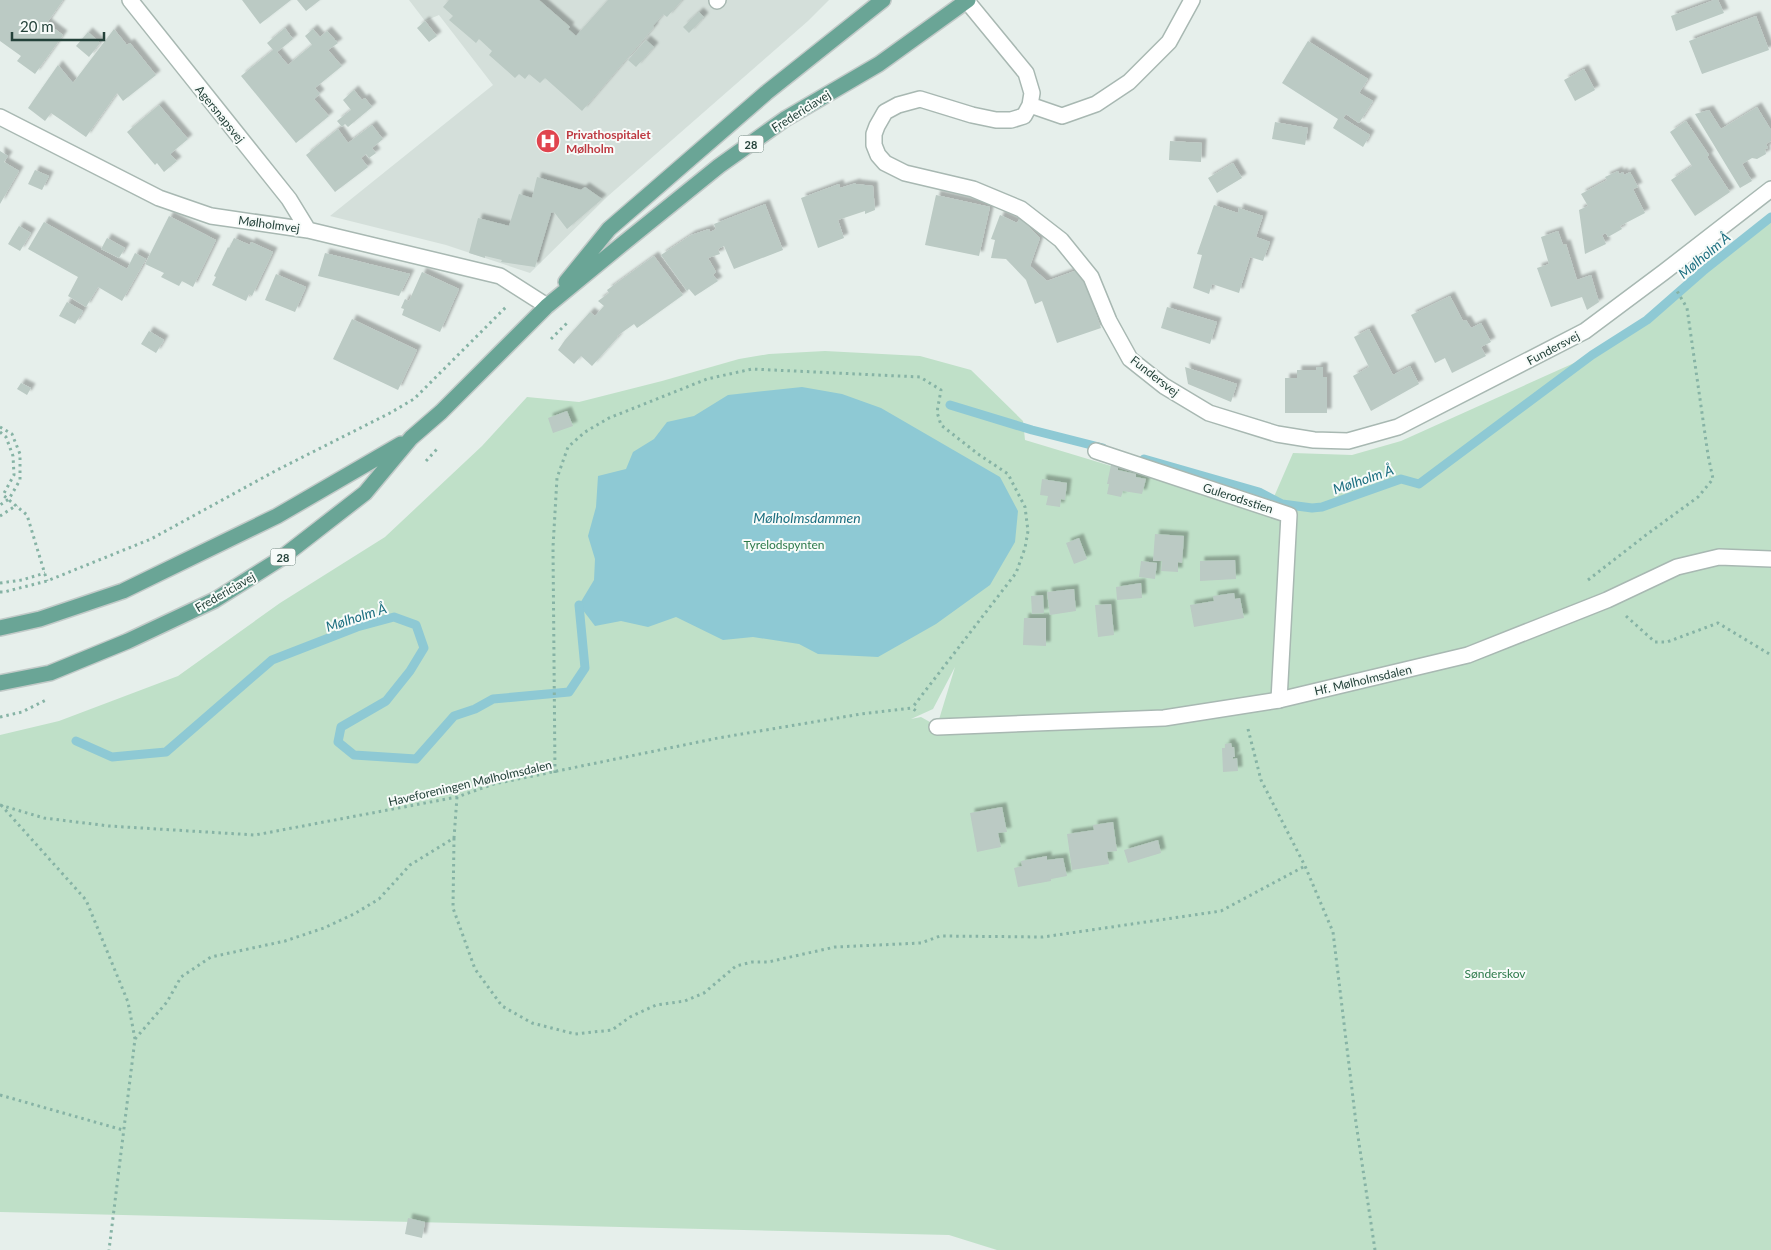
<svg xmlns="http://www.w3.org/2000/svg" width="1771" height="1250" viewBox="0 0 1771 1250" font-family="Lato,sans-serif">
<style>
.built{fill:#d4dfda}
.green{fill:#bfe0c8;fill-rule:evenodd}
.water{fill:#8ec9d4}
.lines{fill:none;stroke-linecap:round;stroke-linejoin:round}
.stream{stroke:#8ec9d4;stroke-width:9}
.building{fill:#bbcac4;filter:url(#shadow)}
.lane-casing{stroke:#a8b8b2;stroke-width:18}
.street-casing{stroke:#a8b8b2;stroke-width:18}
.primary-casing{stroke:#c2cac8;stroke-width:18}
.path{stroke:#86b3a5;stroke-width:3;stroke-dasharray:2.5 4;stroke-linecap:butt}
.lane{stroke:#fff;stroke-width:15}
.street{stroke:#fff;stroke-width:15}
.primary{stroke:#6aa596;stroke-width:15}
.labels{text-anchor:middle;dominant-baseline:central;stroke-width:4;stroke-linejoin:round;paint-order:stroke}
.shield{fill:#f7fbf9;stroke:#637a73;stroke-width:1}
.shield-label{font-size:11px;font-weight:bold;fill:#24423a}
.street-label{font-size:12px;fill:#24423a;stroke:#f7fbf9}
.health-label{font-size:12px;font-weight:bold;fill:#be3a42;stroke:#f7fbf9;text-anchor:start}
.park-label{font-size:12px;fill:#2d7a4b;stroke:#f7fbf9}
.water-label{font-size:14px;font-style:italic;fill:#1c6f80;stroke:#f7fbf9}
</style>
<defs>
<filter id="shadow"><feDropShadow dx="4.5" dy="-4.5" stdDeviation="1" flood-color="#0004"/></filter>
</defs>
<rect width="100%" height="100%" fill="#e6efeb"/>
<!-- built -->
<path class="built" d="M409,0h420l-21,21 -200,175 -78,77 -84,-28 -116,-29 163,-131 -54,-70 -14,6z"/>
<!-- green -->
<path class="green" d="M1771,217v1033h-774l-48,-15 -949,-23v-477l59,-14 119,-45 102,-73 105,-66 97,-91 45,-49 52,5 83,-21 77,-22 30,-5 56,-3 95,5 51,14 52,51 2,19 242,73 26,-60 59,2 49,-14 191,-86 55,-35 56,-49zM955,667l-18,59 -16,-9 -10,2 22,-10z"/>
<!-- water -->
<path class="water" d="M802,387l40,7 39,14 119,69 18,34 -3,31 -25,43 -54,39 -58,33 -60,-3 -19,-10 -46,-7 -30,3 -47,-23 -28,10 -27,-6 -26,5 -16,-21 15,-25 1,-21 -7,-23 8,-29 2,-31 28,-7 7,-17 21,-13 13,-17 27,-6 34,-21z"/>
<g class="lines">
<!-- stream -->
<path class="stream" d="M950,405l82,25 71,18
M1144,459l115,33 23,12 30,4 10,-1 79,-28 18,5 173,-129 55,-35 56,-49 68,-54
M76,741l36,16 54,-5 106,-92 85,-33 37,-10 22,8 8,23 -14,23 -24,30 -45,26 -3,15 16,13 62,4 38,-43 21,-7 18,-10 76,-7 16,-24 -6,-63"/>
</g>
<!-- building -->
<path class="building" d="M0,0h63l-16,23 16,12 -28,39 -18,-13 4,-5 -21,-15z
M242,0h49l-31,24z
M297,0h23l-14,11z
M449,0h90l31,27 -2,2 8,7 32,-36h74l-15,17 -4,-3 -10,12 1,1 -72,84 -37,-33 -5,5 -11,-9 -4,5 -6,-5 -4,4 -26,-23 3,-4 -13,-12 -3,4 -27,-23 4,-4 -10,-9z
M1714,0h4l6,13 -48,18 -5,-15z
M699,12l5,5 -15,16 -6,-6z
M1756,16l13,34 -67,24 -13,-33z
M425,21l12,15 -8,6 -12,-14z
M285,28l8,11 -16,13 11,13 24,-20 -7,-9 8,-7 7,8 7,-6 11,12 -10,7 14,16 -27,22 5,6 -6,5 15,17 -33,27 -55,-67 32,-26 -6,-7z
M114,29l13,16 3,-2 26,32 -33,26 -6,-8 -31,44 -35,-24 -6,8 -17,-13 30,-43 15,18z
M88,32l12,11 -11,14 -13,-11z
M646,40l8,7 -18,20 -8,-7z
M1308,41l60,38 -9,14 14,8 -14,22 -13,-9 -3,4 27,17 -7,12 -30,-19 5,-9 -56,-36z
M1584,69l11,21 -20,11 -11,-21z
M354,90l8,10 3,-2 7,9 -24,20 -3,-3 -3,3 -5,-6 14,-11 -8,-10z
M159,105l29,34 -18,15 7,7 -13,11 -7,-9 -2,2 -28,-33z
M1757,107l14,23v11l-5,3 2,4 -3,1 1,5 -9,5 -5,-1 -10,6 10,17 -12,7 -45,-74 14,-4 12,19z
M1686,121l23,34 -2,2 23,35 -35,24 -24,-36 21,-14 -22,-34z
M1275,122l33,6 -3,17 -33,-6z
M372,125l11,14 -11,9 4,5 -7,5 -3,-4 -5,4 7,9 -33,25 -29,-37 32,-26 10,14z
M1170,141l32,2 -1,19 -32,-2z
M0,151l8,5 -4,6 15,9 -19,33z
M1233,163l9,15 -25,15 -9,-15z
M35,170l14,6 -7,14 -14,-6z
M1618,171l1,3 4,-2 1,3 6,-3 8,15 -5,2 12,24 -25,13 2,3 -14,8 -2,-4 -4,2 4,9 -21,10 -6,-44 9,-4 -7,-12 26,-14 -2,-3z
M537,177l44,13 4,-3 17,12 -35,30 -13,-17 -3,1 -16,54 -34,-5 1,-2 -17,-4v2l-16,-5 9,-35 31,8 10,-32 13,4z
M856,183v1l17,2 2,24 -10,4v-3l-27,9 6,18 -26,10 -17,-50 38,-14 1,4z
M936,195l54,12 -11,49 -54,-11z
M765,204l18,46 -49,19 -10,-23 -6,3 2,5 -12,4 8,14 -3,3 5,6 -23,15 -6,-7 -2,2 -26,-36 30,-20 18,-6 1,3 6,-3 -2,-5z
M1214,205l24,8 1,-5 24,8 -7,21 14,5 -7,19 -13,-4 -11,36 -27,-9 -3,10 -16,-6 9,-33 -5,-1z
M1000,215l17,8 3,-5 20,20 -10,28 17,15 33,-12 21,59 -44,15 -15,-42 -7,3 -9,-24 -20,-21 -15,-1 4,-18 -4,-1z
M169,216l47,24 -23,47 -11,-6 -3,5 -18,-9 3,-4 -19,-9z
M44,222l83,47 8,-16 11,6 -24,42 -24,-14 -12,20 -18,-11 10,-19 -50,-28z
M19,226l12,7 -11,18 -12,-7z
M1558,231l5,14 3,-1 11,36 14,-5 8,27 -12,8 -5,-13 -31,10 -14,-39 12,-4 -8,-27z
M107,238l18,10 -6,10 -18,-9z
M234,238l16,7 1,-3 22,10 -21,44 -3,-2 -3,7 -34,-16 4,-8 -2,-1 14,-29 1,1z
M325,253l85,21 -11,22 -81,-20z
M654,256l29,39 -46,33 -3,-4 -17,12 1,1 -26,29 -11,-10 -7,8 -16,-14 7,-10 25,-28 5,4 9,-10 -6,-5 11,-8 -2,-3z
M422,272l37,17 -19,43 -38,-17 2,-6 -3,-1 4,-9 4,2z
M276,274l30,13 -11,25 -30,-12z
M1450,296l13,25 3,-1 5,8 10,-5 10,19 -10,5 5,9 -34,17 -7,-15 -10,5 -24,-48z
M67,302l16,9 -8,13 -16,-8z
M1167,307l50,15 -7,22 -49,-16z
M352,319l65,31 -19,40 -65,-31z
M1369,329l24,46 17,-9 9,18 -48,27 -18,-35 16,-9 -15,-30z
M149,331l15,9 -8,13 -15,-9z
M1185,367l52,17 -6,18 -43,-18z
M1317,367h6v10h4v36h-42v-35h12v-8h19z
M21,383l10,5 -4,7 -10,-6z
M567,411l6,15 -20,7 -5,-15z
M1111,465l7,2v3l18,4v3l10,2 -4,15 -19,-3 -2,6 -14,-3 2,-10h-2z
M1042,479l25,4 -2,17 -4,-1 -1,8 -14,-2 2,-9 -8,-1z
M1155,534l29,2 -2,27 -4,-1v10l-17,-1 1,-10h-9z
M1079,538l8,21 -13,5 -8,-21z
M1235,560l1,19 -36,2v-20z
M1141,561l16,2 -2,16 -16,-2z
M1141,583l1,15 -25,2 -1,-13z
M1074,589l2,22 -26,4 -3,-23z
M1234,593l1,6 5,-1 4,20 -50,9 -4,-22 24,-4 -1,-5z
M1043,595l1,18 -12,1 -1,-18z
M1111,604l3,31 -16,2 -3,-32z
M1024,618h22v28l-23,-1z
M1231,743l1,4h2l1,10h-2v2l4,-1 1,13 -15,1 -1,-24h3v-4z
M1002,807l5,25 -9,1 3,14 -24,5 -7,-39z
M1113,822l4,29 -10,1 2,12 -37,6 -5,-36 27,-4 -1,-5z
M1158,840l3,13 -33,10 -4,-13z
M1047,856v4l16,-2 4,18 -16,3v2l-33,6 -4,-19 8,-2 -1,-5z
M408,1218l17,4 -3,16 -17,-4z"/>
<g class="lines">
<!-- lane casing -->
<g class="lane-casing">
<path id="lane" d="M717,1l1,-1
M1096,451l193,64 -10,185"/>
</g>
<!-- street casing -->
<g class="street-casing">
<path id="street" d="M130,0l159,199 19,31
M966,0l60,73 6,20 -2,12 -6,11 -13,4h-15l-24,-5 -52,-16 -22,6 -13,7 -8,14 -3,8v11l4,10 7,8 20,10 68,16 48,20 40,31 30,37 18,44 21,38 34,27 45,27 68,21 37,6 34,1 50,-14 187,-96 79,-59 107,-83
M1030,105l32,11 34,-12 33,-22 40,-40 23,-42
M0,117l159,81 52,18 97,14 192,46 47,30
M937,727l227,-9 115,-18 189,-45 139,-55 70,-33 42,-10 52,2"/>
</g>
<!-- primary casing -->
<g class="primary-casing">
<path id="primary" d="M566,282l43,-53 157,-136 117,-93
M0,628l40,-9 83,-28 154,-75 124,-72
M0,683l50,-10 78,-32 87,-41 65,-41 85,-66 46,-55 30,-26 106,-106 73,-60 99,-80 66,-47 94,-55 89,-64"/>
</g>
<!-- path -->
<path class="path" d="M551,339l17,-17
M0,427l12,7 8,20v26l-11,19 -9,6
M0,432l6,5 7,19 1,19 -11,20 24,20 20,66
M426,461l11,-12
M0,516l17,-11
M1588,580l58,-45 52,-38 15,-18 -5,-24 -21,-147 -10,-17
M0,583l22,-3 23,-7
M0,592h4l43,-11 104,-42 126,-69 113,-57 24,-14 92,-92
M1626,616l29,26h12l51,-19 53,32
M0,717l22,-5 26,-13
M1248,729l13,51 44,86 28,66 23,191 19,127
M555,773l-2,-226 4,-69 11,-31 17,-15 24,-14 98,-39 45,-10 168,8 21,13 -4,22 4,13 37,29 30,20 17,33 3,24 -3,17 -9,25 -104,135
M0,805l44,13 65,8 146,9 202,-38 37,-13 224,-46 143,-24 51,-6 7,5
M1,805l85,95 42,102 7,37 -26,211
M454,838l-1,70 22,61 27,37 30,17 43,11 37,-4 18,-13 26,-12 29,-4 19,-8 32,-27 16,-4h16l67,-15 86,-4 19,-7 103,1 178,-26 84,-45
M135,1039l32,-37 14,-25 30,-20 74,-16 39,-13 30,-14 25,-15 31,-34 44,-27 3,-41
M0,1095l123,35"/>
<!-- lane -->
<use href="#lane" class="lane"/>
<!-- street -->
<use href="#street" class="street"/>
<!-- primary -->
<use href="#primary" class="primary"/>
</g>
<!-- icons -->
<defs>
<g id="hospital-disc" transform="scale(1.25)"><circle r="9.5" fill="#e0444e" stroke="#f7fbf9"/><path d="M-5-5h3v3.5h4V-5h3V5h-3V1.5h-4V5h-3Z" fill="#fff"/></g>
</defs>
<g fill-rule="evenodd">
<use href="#hospital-disc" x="548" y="141"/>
</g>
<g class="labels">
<!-- shield labels -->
<g class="shield">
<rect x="738.5" y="135.5" width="25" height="17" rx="4"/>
<rect x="270.5" y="548.5" width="25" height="17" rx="4"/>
</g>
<g class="shield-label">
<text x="751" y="144">28</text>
<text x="283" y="557">28</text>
</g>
<!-- street labels -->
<g class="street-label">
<text transform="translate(801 111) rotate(-32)">Fredericiavej</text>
<text transform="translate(220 114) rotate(51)">Agersnapsvej</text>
<text transform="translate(269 224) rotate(8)">Mølholmvej</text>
<text transform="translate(1553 348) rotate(-28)">Fundersvej</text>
<text transform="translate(1155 376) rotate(38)">Fundersvej</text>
<text transform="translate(1238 498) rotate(18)">Gulerodsstien</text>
<text transform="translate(225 592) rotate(-30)">Fredericiavej</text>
<text transform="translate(1363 680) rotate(-13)">Hf. Mølholmsdalen</text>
<text transform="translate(470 783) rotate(-13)">Haveforeningen Mølholmsdalen</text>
</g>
<!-- health labels -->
<g class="health-label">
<text x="566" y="134">Privathospitalet<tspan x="566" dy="14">Mølholm</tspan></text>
</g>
<!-- park labels -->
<g class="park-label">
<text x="784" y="544">Tyrelodspynten</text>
<text x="1495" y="973">Sønderskov</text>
</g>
<!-- water labels -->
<g class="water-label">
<text transform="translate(1704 255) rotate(-40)">Mølholm Å</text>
<text transform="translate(1363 479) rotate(-19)">Mølholm Å</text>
<text x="807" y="517">Mølholmsdammen</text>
<text transform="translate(356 617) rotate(-18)">Mølholm Å</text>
</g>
</g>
<!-- scale -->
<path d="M12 32v8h92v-8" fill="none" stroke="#24423a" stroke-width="2.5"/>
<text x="20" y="32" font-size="15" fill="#24423a" stroke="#f7fbf9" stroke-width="4" paint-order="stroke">20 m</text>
</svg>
